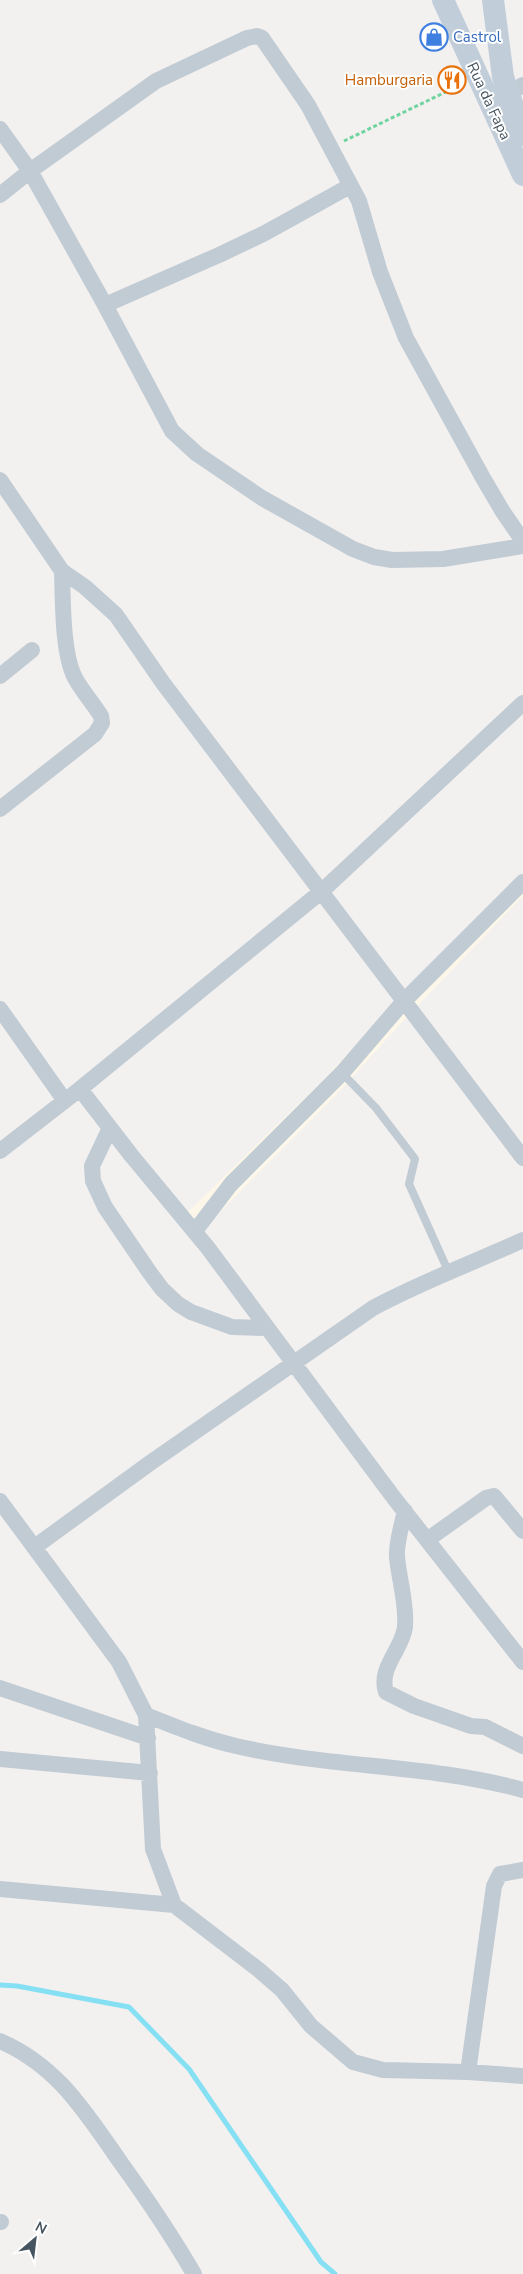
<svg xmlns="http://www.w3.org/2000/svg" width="523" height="2274" viewBox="0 0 523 2274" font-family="'Nunito Sans',sans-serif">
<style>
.commercial{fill:#fdf7e9}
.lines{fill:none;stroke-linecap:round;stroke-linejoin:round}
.stream{stroke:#85e0f3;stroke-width:5}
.path{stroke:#70d4a0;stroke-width:3;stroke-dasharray:4 2.5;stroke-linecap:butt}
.lane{stroke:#c0cbd3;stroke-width:8}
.street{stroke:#c0cbd3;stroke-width:16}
.secondary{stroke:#c1ceda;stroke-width:22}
.labels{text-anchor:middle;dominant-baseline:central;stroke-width:4;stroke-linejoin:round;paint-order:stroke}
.shop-label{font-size:15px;fill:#366cbe;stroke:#fff;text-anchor:start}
.food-label{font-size:15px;fill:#c56008;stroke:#fff;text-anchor:end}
.street-label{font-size:15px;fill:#46545f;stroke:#fff}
</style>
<rect width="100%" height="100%" fill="#f3f0f0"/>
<!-- commercial -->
<path class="commercial" d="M523,875v21l-120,125 -65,72 -136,137 -15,-17 137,-134 68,-73z"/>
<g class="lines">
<!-- stream -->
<path class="stream" d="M0,1985l17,1 112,21 60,62 132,193 14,12"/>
<!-- path -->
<path class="path" d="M344,141l112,-54"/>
<!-- lane -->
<path class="lane" d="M342,1073l34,35 39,51 -6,25 40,89"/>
<!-- street -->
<path class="street" d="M507,94l16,-9
M0,129l30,42 75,134 67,126 25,23 65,44 91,51 21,8 18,3 51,-1 80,-13
M0,195l30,-24 126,-90 91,-43 10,-2 5,2 46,67 51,96 21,71 26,66 77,140 20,34 20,29
M105,305l114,-50 46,-22 85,-47
M0,480l62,91 23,16 31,28 47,68 360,475
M0,676l32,-26
M0,809l95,-75 7,-11 -1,-7c-8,-13 -19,-25 -26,-38 -13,-25 -12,-79 -13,-107
M0,1009l65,92
M80,1089l51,66 77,93 186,250 129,164
M110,1128l-18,38 1,15 12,26 45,66 12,16 16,15 13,8 41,15 34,1
M0,1151l80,-62 242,-198 201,-188
M195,1231l36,-47 111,-111 62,-72 119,-119
M0,1501l119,161 27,53 7,134 21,56 85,65 23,20 29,36 42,36 30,8 85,2 55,4
M405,1511c-3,14 -9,31 -8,46 2,23 10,46 8,70 -3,23 -27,41 -19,65l28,14 57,20 14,1 38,19
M427,1540l59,-42 8,-2 29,35
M36,1546l114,-83 223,-155c48,-26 100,-45 150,-68
M0,1688l148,50
M146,1715c30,12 59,24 90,31 95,22 193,18 287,44
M0,1759l150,14
M0,1889l174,16
M0,2041c58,25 86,72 121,122 26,36 51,73 73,111
M468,2072l26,-186 6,-12 23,-4
M0,2222h1"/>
<!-- secondary -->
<path class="secondary" d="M443,0l80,175
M493,0l10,77 20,58"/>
</g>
<!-- icons -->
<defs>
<g id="shop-ring" transform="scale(1.4375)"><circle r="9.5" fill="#fff" stroke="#3f7fe0" stroke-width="1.5"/><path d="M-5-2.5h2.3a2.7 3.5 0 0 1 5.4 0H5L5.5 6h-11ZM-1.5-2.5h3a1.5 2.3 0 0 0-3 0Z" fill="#3f7fe0"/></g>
<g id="restaurant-ring" transform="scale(1.4375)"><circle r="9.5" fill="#fff" stroke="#e8710a" stroke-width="1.5"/><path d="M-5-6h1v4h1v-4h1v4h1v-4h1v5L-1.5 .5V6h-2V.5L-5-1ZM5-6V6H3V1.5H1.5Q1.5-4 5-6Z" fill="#e8710a"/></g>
</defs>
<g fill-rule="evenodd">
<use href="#shop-ring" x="434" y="37"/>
<use href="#restaurant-ring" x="452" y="80"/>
</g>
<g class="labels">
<!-- shop labels -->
<g class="shop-label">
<text x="453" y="37">Castrol</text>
</g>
<!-- food labels -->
<g class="food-label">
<text x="433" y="80">Hamburgaria</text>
</g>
<!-- street labels -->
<g class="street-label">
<text transform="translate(489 101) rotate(65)">Rua da Fapa</text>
</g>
</g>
<!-- north arrow -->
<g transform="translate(35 2239) rotate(28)" stroke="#ffffff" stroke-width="4" paint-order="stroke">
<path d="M0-4L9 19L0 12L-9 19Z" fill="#46545f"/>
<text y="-8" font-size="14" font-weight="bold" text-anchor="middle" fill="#46545f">N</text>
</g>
</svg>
